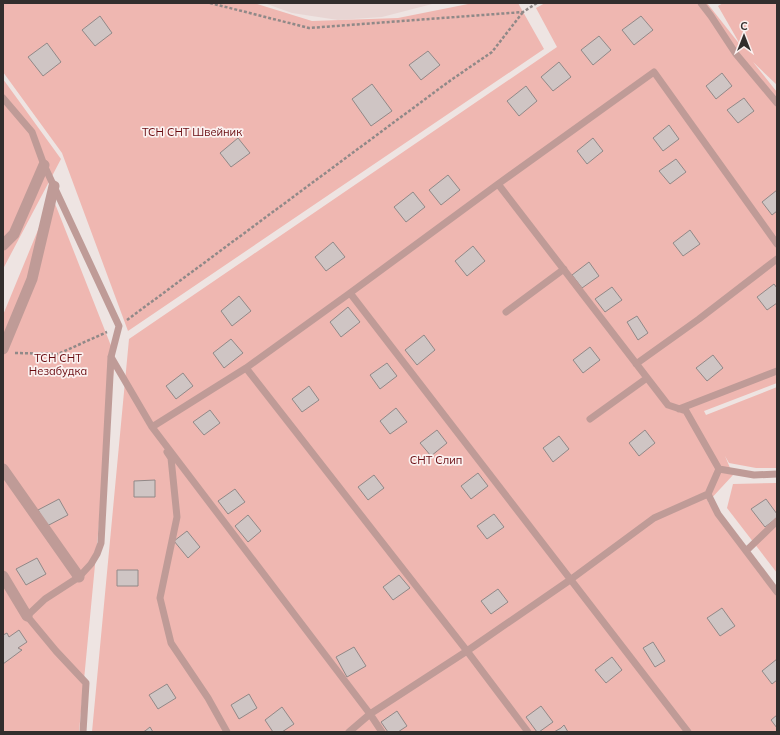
<svg xmlns="http://www.w3.org/2000/svg" width="780" height="735" viewBox="0 0 780 735" font-family="Mulish,sans-serif">
<style>
.built{fill:#e8d5d3}
.green{fill:#efb7b1}
.building{fill:#cfc5c4;stroke:#918887}
.lines{fill:none;stroke-linecap:round;stroke-linejoin:round}
.path{stroke:#908988;stroke-width:2.5;stroke-dasharray:3 2;stroke-linecap:butt}
.service{stroke:#bf9b97;stroke-width:7}
.minor{stroke:#bf9b97;stroke-width:11}
.labels{text-anchor:middle;dominant-baseline:central;stroke-width:3.5;stroke-linejoin:round;paint-order:stroke}
.park-label{font-size:11px;fill:#680a0f;stroke:#fbf1f0}
</style>
<rect width="100%" height="100%" fill="#eee4e2"/>
<!-- built -->
<path class="built" d="M264,3h172l-54,14 -44,3 -46,-7z"/>
<!-- green -->
<path class="green" d="M3,3h251l58,18 86,-3 75,-15h45l26,46 -416,282 -66,-178 -59,-81z
M545,3h162l34,43 -23,-40 5,-3h54v82l-24,-23 24,30v291l-73,28 2,4 71,-28v81h-21l-27,-5 -4,-7 8,19 -25,27 69,90v140h-685l37,-393 428,-292 -21,-39z
M3,79l58,80 -58,110z
M52,196l63,160 -36,376h-76v-417z
M777,483v90l-50,-65 6,-24z"/>
<!-- building -->
<path class="building" d="M100,16l12,17 -17,13 -13,-16z
M641,16l12,14 -19,15 -12,-15z
M599,36l12,14 -18,15 -12,-15z
M47,43l14,19 -18,14 -15,-19z
M428,51l12,14 -19,15 -12,-15z
M559,62l12,15 -18,14 -12,-14z
M722,73l10,13 -16,13 -10,-13z
M372,84l20,27 -21,15 -19,-27z
M526,86l11,15 -18,15 -12,-15z
M744,98l10,13 -16,12 -11,-13z
M669,125l10,14 -16,12 -10,-13z
M238,138l12,15 -19,14 -11,-14z
M593,138l10,13 -16,13 -10,-13z
M676,159l10,13 -16,12 -11,-13z
M448,175l12,15 -19,15 -12,-15z
M777,190v21l-5,4 -10,-13z
M413,192l12,15 -19,15 -12,-15z
M690,230l10,14 -17,12 -10,-13z
M333,242l12,15 -19,14 -11,-14z
M473,246l12,15 -18,15 -12,-15z
M589,262l10,14 -17,12 -10,-13z
M774,284l3,4v15l-10,7 -10,-13z
M612,287l10,13 -17,12 -10,-13z
M239,296l12,15 -19,15 -11,-15z
M348,307l12,15 -19,15 -11,-15z
M637,316l11,17 -10,7 -11,-18z
M424,335l11,15 -18,15 -12,-15z
M231,339l12,14 -19,15 -11,-15z
M590,347l10,13 -17,13 -10,-13z
M713,355l10,13 -16,13 -11,-13z
M387,363l10,13 -17,13 -10,-14z
M183,373l10,13 -17,13 -10,-13z
M309,386l10,14 -17,12 -10,-13z
M396,408l11,14 -17,12 -10,-13z
M210,410l10,13 -16,12 -11,-13z
M437,430l10,13 -16,13 -11,-13z
M645,430l10,13 -16,13 -10,-13z
M559,436l10,13 -16,13 -10,-14z
M478,473l10,13 -17,13 -10,-13z
M374,475l10,13 -16,12 -10,-13z
M155,480v17h-21v-16z
M235,489l10,13 -17,12 -10,-13z
M59,499l9,16 -21,11 -9,-16z
M766,499l11,15v4l-12,9 -14,-18z
M494,514l10,13 -17,12 -10,-13z
M248,515l13,16 -13,11 -13,-16z
M187,531l13,16 -12,11 -14,-17z
M37,558l9,16 -20,11 -10,-16z
M117,570h21v16h-21z
M399,575l11,13 -17,12 -10,-13z
M498,589l10,13 -17,12 -10,-13z
M722,608l13,18 -15,10 -13,-18z
M19,630l8,12 -9,6 4,2 -19,14v-29l4,-2 2,4z
M653,642l12,19 -10,6 -12,-19z
M354,647l12,19 -19,11 -11,-20z
M612,657l10,13 -16,13 -11,-13z
M777,659v21l-5,4 -10,-13z
M167,684l9,14 -18,11 -9,-14z
M249,694l8,14 -18,11 -8,-14z
M541,706l12,16 -14,10h-2l-11,-15z
M282,707l12,17 -12,8h-9l-8,-12z
M397,711l10,15 -9,6h-10l-7,-10z
M777,715v13l-6,-8z
M564,725l4,7h-14l7,-4z
M150,727l3,5h-11l3,-1z"/>
<g class="lines">
<!-- path -->
<path class="path" d="M210,3l99,25 214,-16 14,-9
M127,320l324,-240 41,-28 31,-40
M15,353l43,1 49,-22"/>
<!-- service -->
<path class="service" d="M701,3l10,13 25,38 41,49
M3,98l29,34 12,33 75,161 -8,31 -10,186 -4,11 -6,10 -12,13 -34,22 -18,17 29,35 30,32 -3,49
M498,184l156,-112 123,172
M350,293l338,439
M506,312l58,-43
M111,357l41,70 94,-59 104,-75 148,-109 170,221 18,6 33,58 35,6 23,-1
M636,364l63,-45 78,-60
M246,368l221,283 61,81
M679,409l98,-38
M590,419l57,-41
M152,427l218,287 12,18
M167,452l4,6 6,59 -17,81 11,45 37,55 19,34
M719,469l-11,25 10,20 59,78
M746,551l31,-30
M349,732l21,-18 97,-63 103,-71 84,-62 54,-24"/>
<!-- minor -->
<path class="minor" d="M3,245l11,-11 30,-69
M3,349l29,-70 22,-93
M3,469l76,108
M3,576l24,40"/>
</g>
<g class="labels">
<!-- park labels -->
<g class="park-label">
<text x="192" y="132">ТСН СНТ Швейник</text>
<text x="58" y="358">ТСН СНТ<tspan x="58" dy="13">Незабудка</tspan></text>
<text x="436" y="460">СНТ Слип</text>
</g>
</g>
<!-- border -->
<rect width="780" height="735" fill="none" stroke="#322e2d" stroke-width="8"/>
<!-- north arrow -->
<g transform="translate(744 36)" stroke="#fbf1f0" stroke-width="3" paint-order="stroke">
<path d="M0-3L7 15L0 10L-7 15Z" fill="#322e2d"/>
<text y="-6" font-size="11" font-weight="bold" text-anchor="middle" fill="#322e2d">С</text>
</g>
</svg>
